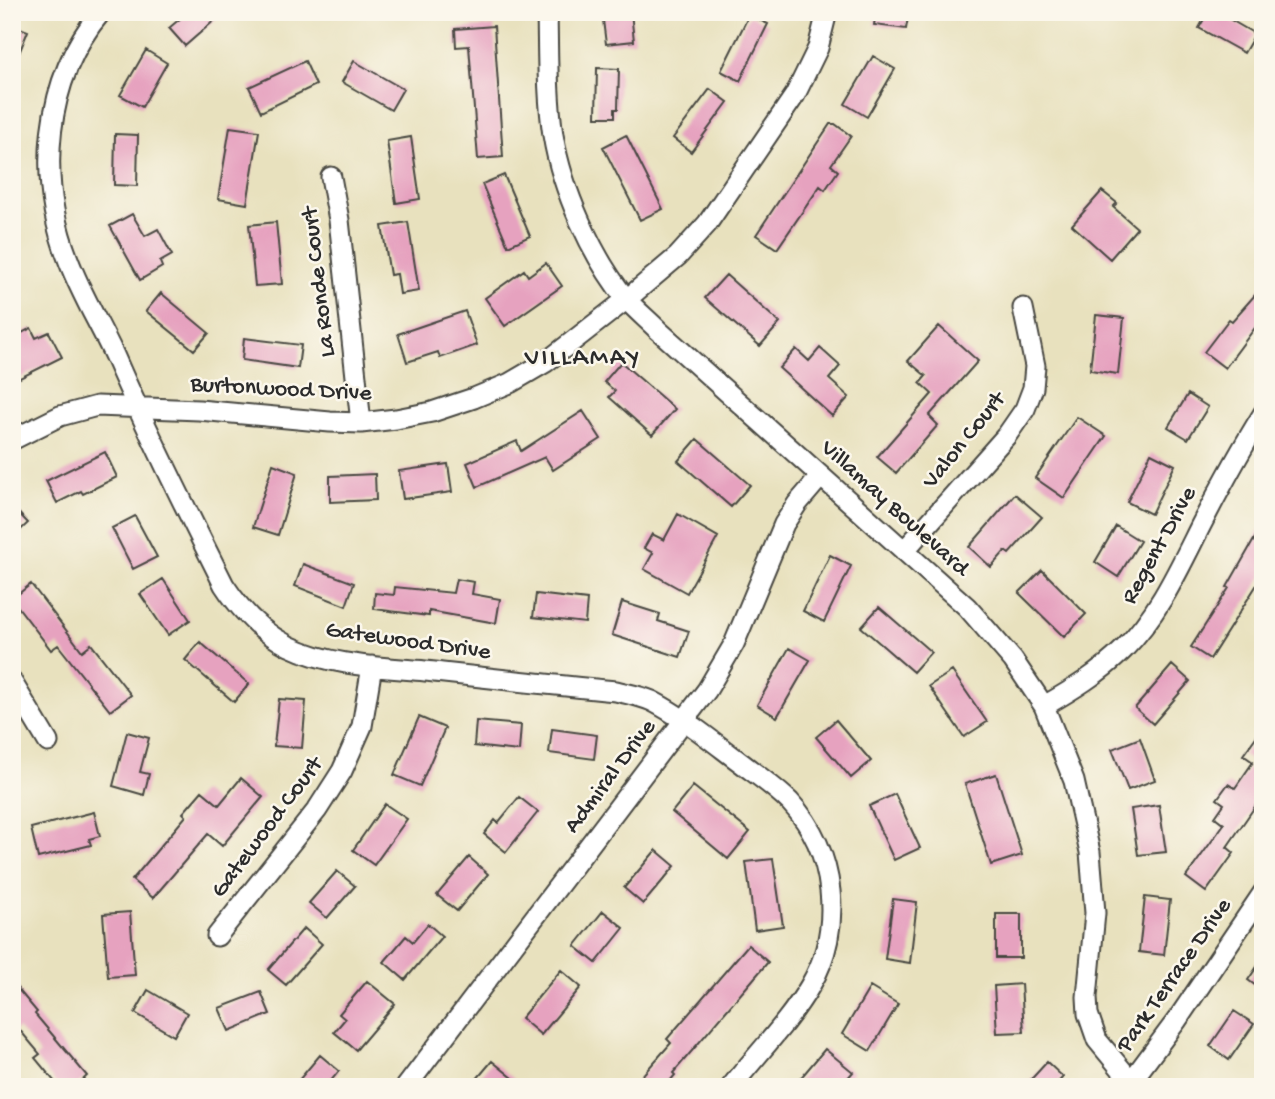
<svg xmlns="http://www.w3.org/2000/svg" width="1275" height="1099" viewBox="0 0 1275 1099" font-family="'Gochi Hand',sans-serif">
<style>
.building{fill:#e6a2bf}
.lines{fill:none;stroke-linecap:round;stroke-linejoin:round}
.street-casing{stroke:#474641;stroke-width:23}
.street{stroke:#fff;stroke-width:19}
.labels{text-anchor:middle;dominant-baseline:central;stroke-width:5;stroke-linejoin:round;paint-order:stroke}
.street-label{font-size:24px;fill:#2b2b2b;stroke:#fbf7ec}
.neighbourhood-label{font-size:26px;letter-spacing:2px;fill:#2b2b2b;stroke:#fbf7ec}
</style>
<rect width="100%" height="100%" fill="#fbf7ec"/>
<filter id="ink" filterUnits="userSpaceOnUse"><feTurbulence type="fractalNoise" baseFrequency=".0143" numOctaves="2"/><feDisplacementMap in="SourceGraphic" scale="14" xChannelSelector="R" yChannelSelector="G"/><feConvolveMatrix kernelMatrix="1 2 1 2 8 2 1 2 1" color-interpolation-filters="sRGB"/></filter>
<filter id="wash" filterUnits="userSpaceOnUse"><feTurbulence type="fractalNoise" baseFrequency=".00686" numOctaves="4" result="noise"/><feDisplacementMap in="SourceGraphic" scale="28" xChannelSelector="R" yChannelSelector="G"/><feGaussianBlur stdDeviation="1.57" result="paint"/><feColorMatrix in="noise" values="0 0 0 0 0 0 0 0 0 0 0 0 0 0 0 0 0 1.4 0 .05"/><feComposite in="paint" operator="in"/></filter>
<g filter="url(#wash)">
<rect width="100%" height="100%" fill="#e8e1be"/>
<g id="blocks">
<!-- building -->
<path class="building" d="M188,12h36l-39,34 -16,-18z
M602,12h29l3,29 -28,3z
M876,12h33l-3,17 -32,-4z
M1208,12h9l38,22 -11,19 -45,-25z
M749,15l19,9 -28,57 -19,-10z
M12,25l16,6 -15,37h-1z
M494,26l9,131 -25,2 -9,-113 -13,1 -1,-18z
M146,50l21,13 -25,44 -22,-12z
M873,56l22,13 -28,48 -22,-13z
M305,61l11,24 -55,27 -12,-25z
M354,61l49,28 -12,21 -49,-28z
M597,68l22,1 -1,40h-3v8h-19z
M710,89l18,13 -37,50 -18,-14z
M830,124h5l16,12 -20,29 7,6 -13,19 -5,-4 -43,63 -21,-14z
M230,127l29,4 -12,73 -29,-5z
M115,134l23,1 -1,51 -23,-1z
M626,135l37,74 -23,11 -37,-73z
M411,137l9,62 -24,4 -9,-62z
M504,175l26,61 -22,10 -26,-62z
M1102,191l15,12 -4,4 24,21 -27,31 -38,-34z
M132,214l13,22 13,-7 14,26 -12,7 2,5 -22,13 -30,-54z
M276,222l6,62 -27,2 -6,-61z
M408,222l11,69 -19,3 -3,-20 -7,1 -8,-49z
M546,263l16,23 -57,40 -20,-28 39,-28 4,6z
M726,275l54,48 -20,23 -55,-48z
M1263,286v31l-38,51 -21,-16 25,-33 3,2z
M161,293l48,40 -15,17 -48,-39z
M465,311l12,34 -37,13 -2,-6 -31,10 -9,-28z
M1096,315l28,3 -6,56 -28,-4z
M939,326l39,35 -49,55 9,9 -42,48 -19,-16 55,-63 -12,-11 6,-7 -18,-15z
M31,328l5,10 13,-6 13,25 -50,25v-44z
M244,338l57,7 -3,23 -56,-8z
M820,348l20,18 -11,13 20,18 -17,19 -53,-48 17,-19 13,12z
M621,362l54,47 -23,26 -43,-38 6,-6 -11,-9z
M1188,394l20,13 -20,32 -20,-12z
M583,411l18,28 -48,31 -8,-13 -68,30 -10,-24 50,-22 4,10z
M1077,417l29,19 -42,62 -29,-20z
M697,439l53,46 -19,22 -53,-46z
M105,452l12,25 -34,17 -2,-3 -24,12 -11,-22z
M1151,453l24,12 -24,49 -24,-12z
M273,464l24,9 -19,62 -25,-8z
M448,464l4,28 -49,7 -4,-28z
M375,474l1,26 -46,2v-26z
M1015,494l27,23 -33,37 -4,-3 -14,16 -22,-20z
M12,506l16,17 -16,15z
M678,514l40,23 -31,56 -43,-24 9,-16 -9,-5 8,-14 12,6z
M135,516l22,41 -24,12 -21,-41z
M1263,524v51l-53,84 -19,-12 38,-59 -2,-1z
M1116,526l24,15 -22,36 -23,-15z
M830,555l21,11 -27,56 -21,-11z
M303,564l51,19 -8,23 -51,-20z
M1042,570l44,44 -22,23 -45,-44z
M163,579l27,41 -22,15 -28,-41z
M456,579l18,3 -2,12 28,5 -4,24 -67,-12v5l-55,-7 1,-16 19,2 1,-8 58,6z
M31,584l51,67 9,-7 40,51 -21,16 -52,-66 -7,5 -39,-51z
M536,594l51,6 -2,23 -52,-6z
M622,602l38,12 -2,7 31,10 -9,26 -68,-22z
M879,607l52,45 -18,20 -52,-45z
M200,642l49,42 -15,18 -49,-42z
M789,648l21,12 -33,57 -20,-12z
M1172,665l18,16 -37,43 -18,-16z
M952,671l35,51 -23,15 -35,-51z
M279,699l27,2 -4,47 -28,-2z
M419,717l26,11 -25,58 -26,-11z
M836,720l35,41 -20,17 -35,-41z
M476,721l45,4 -2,26 -45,-5z
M1263,727v68l-36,52 7,6 -28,39 -20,-15 38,-53 -9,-7 9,-13 -7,-5 11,-15 7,4 18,-26 -10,-7z
M552,729l45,6 -3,24 -45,-6z
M127,732l22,6 -9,34 9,2 -5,21 -31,-9z
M1140,738l15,42 -27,10 -16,-41z
M996,774l26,81 -31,10 -26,-81z
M241,778l22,19 -41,49 -14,-12 -55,64 -21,-18 54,-64 -3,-3 19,-22 17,14z
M693,786l57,46 -22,27 -56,-47z
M895,794l25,54 -26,12 -25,-54z
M519,797l19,15 -32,40 -22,-18 11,-14 3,3z
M385,804l22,15 -33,46 -21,-15z
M1159,805l7,47 -28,3 -7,-46z
M94,812l6,24 -11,3 2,6 -53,13 -7,-30z
M656,850l19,16 -32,38 -19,-16z
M469,857l19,17 -31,37 -20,-16z
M773,859l10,67 -28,4 -9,-68z
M337,871l18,15 -28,32 -18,-15z
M1145,897l25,3 -6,55 -25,-3z
M893,899l24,3 -7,61 -25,-4z
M603,911l21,17 -28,35 -21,-17z
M130,912l5,63 -27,2 -5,-63z
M996,914h25v44h-25z
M428,924l14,12 -37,44 -21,-18 22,-26 7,6z
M304,928l18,16 -36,41 -18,-15z
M748,945l20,17 -95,111 2,2 -10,12h-33l39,-44 -4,-4z
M1263,958v33l-15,-11z
M561,970l20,17 -40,48 -20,-17z
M367,981l28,23 -39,46 -22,-18 11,-13 -6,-5z
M12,982l25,30 -2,2 52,62 -12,11h-16l-24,-29 5,-4 -22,-26 -6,5z
M1021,984l3,48 -27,1 -3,-47z
M870,987l28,17 -28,47 -28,-17z
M148,990l39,23 -13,23 -39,-23z
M261,992l9,22 -41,17 -10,-23z
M1234,1011l20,13 -25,36 -19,-14z
M825,1049l28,23 -13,15h-47z
M320,1055l19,16 -13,16h-33z
M492,1061l32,26h-54z
M1047,1062l16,15 -9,10h-30z"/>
</g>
</g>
<g filter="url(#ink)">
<use href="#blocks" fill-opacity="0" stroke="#474641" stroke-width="2"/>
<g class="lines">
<!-- street casing -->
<g class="street-casing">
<path id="street" d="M101,12c-57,68 -64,167 -33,247 12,33 31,64 46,96 34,78 72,154 110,230 17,26 37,47 65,61 41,20 92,21 136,25 64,7 127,14 191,20 12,3 25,5 36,10 31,16 60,40 88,61 17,13 35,25 50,40 46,49 54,127 20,184 -21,36 -53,68 -79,101
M547,12c1,41 0,83 6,123 9,55 39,122 74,165 9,10 21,20 31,30l309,277 46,53 31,46 30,75 16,71 5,61 -8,84 1,17 9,26 34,41
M331,177l8,43 22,203
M12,440l48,-24 37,-10 102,4 131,12 31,1 35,-4 36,-7 42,-14 36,-15 36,-21 81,-63 51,-43 29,-32 88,-129 23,-47 9,-36
M904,551l103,-116 18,-26 8,-21 2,-22 -12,-58
M12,682l36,60
M1044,706c28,-16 56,-33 79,-56 35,-35 55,-79 77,-123 20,-39 40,-76 63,-113
M217,936l100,-126 25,-39 20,-45 10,-60
M406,1087l301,-397 27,-46 50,-120 13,-20 24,-28
M1127,1087l50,-67 86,-127"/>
</g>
<!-- street -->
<use href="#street" class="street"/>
</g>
</g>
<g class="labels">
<!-- street labels -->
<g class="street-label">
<text transform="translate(320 282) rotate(-97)">La Ronde Court</text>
<text transform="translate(281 390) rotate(3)">Burtonwood Drive</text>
<text transform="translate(965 441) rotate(-51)">Valon Court</text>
<text transform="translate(894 509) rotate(42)">Villamay Boulevard</text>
<text transform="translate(1160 546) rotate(-61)">Regent Drive</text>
<text transform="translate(408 642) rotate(8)">Gatewood Drive</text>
<text transform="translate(611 777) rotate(-53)">Admiral Drive</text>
<text transform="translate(268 828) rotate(-53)">Gatewood Court</text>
<text transform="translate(1175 976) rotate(-55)">Park Terrace Drive</text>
</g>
<!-- neighbourhood labels -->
<g class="neighbourhood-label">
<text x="583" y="359">VILLAMAY</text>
</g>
</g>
<!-- margin -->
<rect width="1275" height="1099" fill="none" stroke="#fbf7ec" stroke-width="42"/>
</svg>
